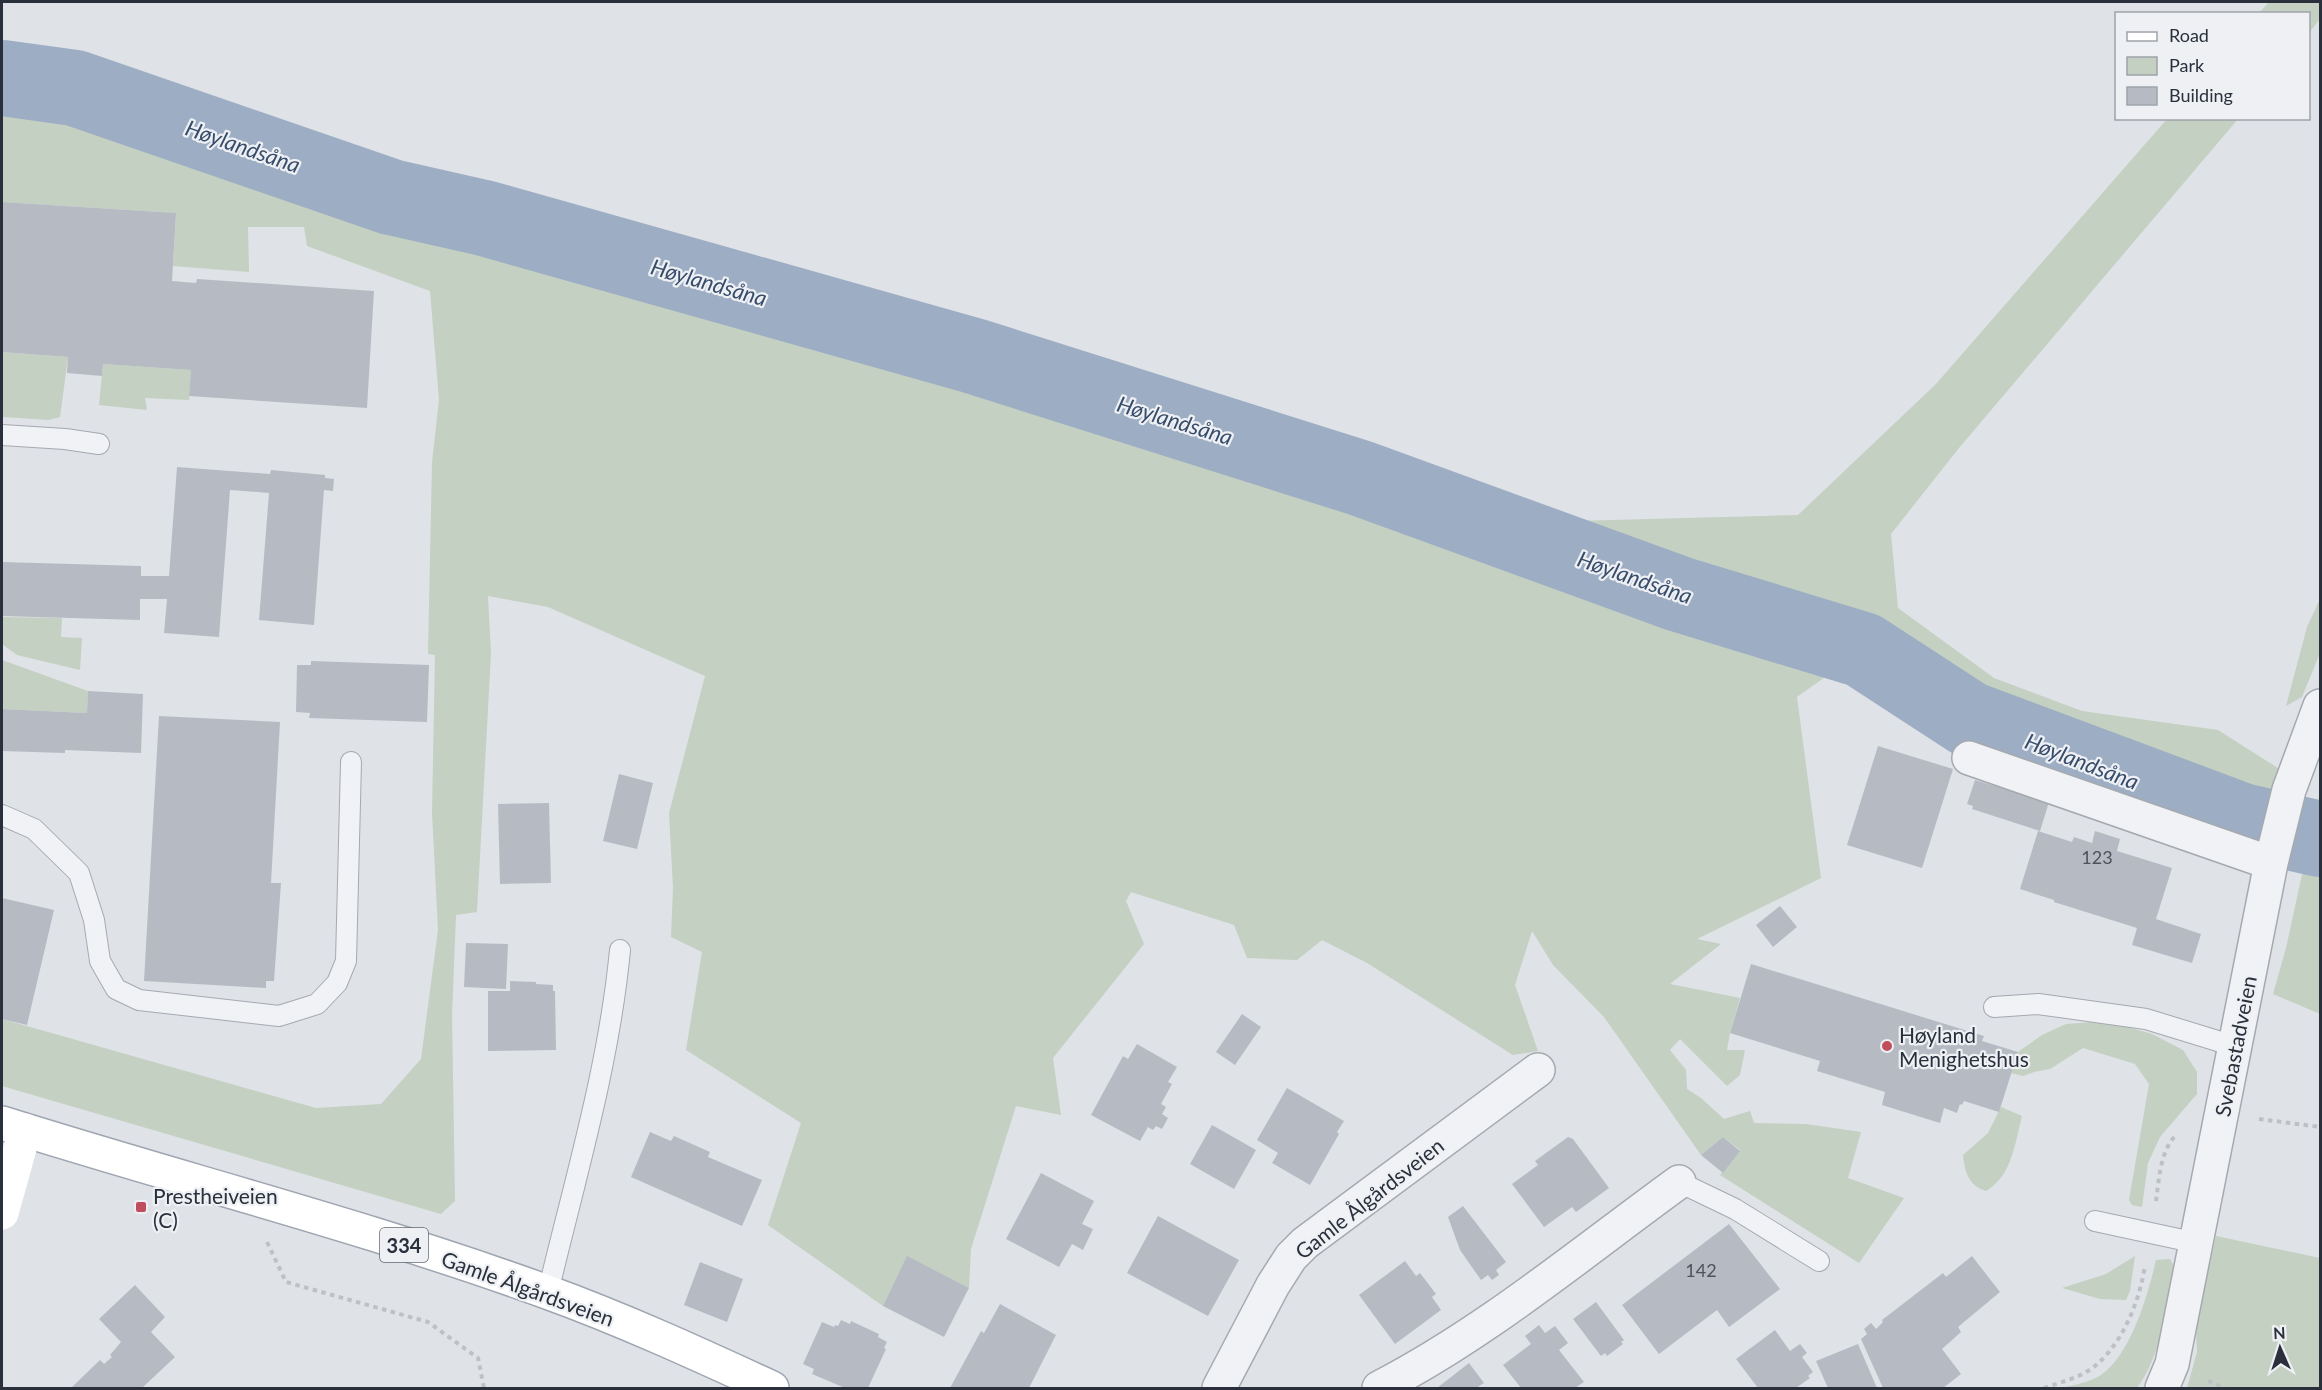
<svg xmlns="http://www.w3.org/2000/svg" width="2322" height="1390" viewBox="0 0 2322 1390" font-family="Lato,sans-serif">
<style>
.green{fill:#c4d0c1}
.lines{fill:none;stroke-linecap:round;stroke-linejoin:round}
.river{stroke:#9daec4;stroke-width:76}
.building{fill:#b6bbc3}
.lane-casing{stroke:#a5a9b0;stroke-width:22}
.street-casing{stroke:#a5a9b0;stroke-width:36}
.primary-casing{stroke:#9fa6b1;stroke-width:36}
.path{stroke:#bdc0c5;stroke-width:4;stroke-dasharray:4.5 4.5;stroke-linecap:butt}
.lane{stroke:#f1f2f5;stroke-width:20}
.street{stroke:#f1f2f5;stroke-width:33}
.secondary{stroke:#fff;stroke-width:33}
.primary{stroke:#fff;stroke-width:33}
.poi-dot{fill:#c14e5c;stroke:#eef0f4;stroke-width:2}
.labels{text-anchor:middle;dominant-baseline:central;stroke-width:4.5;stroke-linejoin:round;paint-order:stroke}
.number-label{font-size:18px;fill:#4c535e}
.shield{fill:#eef0f4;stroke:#646a73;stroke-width:1.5}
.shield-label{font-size:20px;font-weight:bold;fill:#29303c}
.poi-label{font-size:21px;fill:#29303c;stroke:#eef0f4;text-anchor:start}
.street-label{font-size:21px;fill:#29303c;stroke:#eef0f4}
.water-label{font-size:22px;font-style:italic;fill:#374d6c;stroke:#eef0f4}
</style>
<rect width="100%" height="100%" fill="#dfe2e7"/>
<!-- green -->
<path class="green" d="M2269,2h51v17l-11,14 -1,-19 -49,-1z
M2,64l449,124 1123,333 224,-6 138,-131 231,-265h71l-279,329 -68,86 7,74 96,70 88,33 136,19 63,40 -12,51 -93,-18 -86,-22 -98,-34 -143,-87 -52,37 24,181 -124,61 24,5 -51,40 70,14 -10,35 -3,17h18l-5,25 -13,11 -47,-47 -10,11 16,20 1,19 14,9 23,21 26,-8 4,12 52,1 55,8 -13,46 56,20 -45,65 -139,-88 20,-25 -17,-13 -22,18 -97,-138 -51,-52 -21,-34 -17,54 23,66 -25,4 -146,-92 -45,-23 -25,20 -50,-2 -13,-33 -103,-33 -5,9 18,43 -91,114 8,57 -45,-9 -45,143 -2,39 -62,-31 -24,49 -115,-81 33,-102 -115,-73 16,-98 -31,-15 2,-49 -4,-75 36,-137 -157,-69 -60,-11 3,57 -14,259 -21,3 -4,99 3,187 -14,13 -439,-128v-67l314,89 65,-4 40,-45 17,-129 -6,-118 3,-157 -7,-1 4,-192 7,-62 -9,-109 -123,-45 -3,-19h-56l1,45 -76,-6 3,-53 -174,-11z
M2,352l66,5 -8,60 -11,3 -47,-3z
M103,364l88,6 -2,30 -44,-2 2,12 -48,-5z
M2320,599v54l-18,44 -16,9 21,-79z
M2,617l60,1 -1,19 21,1 -2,32 -63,-15 -15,-11z
M2,660l86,31 -1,22 -85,-4z
M2320,792v222l-47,-20 13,-46z
M2107,1021l45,13 31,16 14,22v22l-37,43 -12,26 -6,44 -10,-2 -3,-5 20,-116 -14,-20 -52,-16 -33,21 -16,3 -11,4 -12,-3 7,-21 24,-17 24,-11z
M2001,1107l21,9c-7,27 -10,60 -36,75 -18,-6 -21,-19 -23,-36l25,-22z
M2216,1236l104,22v130h-133l10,-36 -1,-25z
M2135,1256l-5,35 -4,9 -26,-1 -38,-11 44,-14z
M2170,1259l4,7c-8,40 -12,89 -37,122h-76c12,-3 30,-6 40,-13 30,-21 47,-80 55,-115z"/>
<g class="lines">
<!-- river -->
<path class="river" d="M2,78l73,10 316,109 93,21 490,138 386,122 319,116 184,56 106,69 273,102 78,18"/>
</g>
<!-- building -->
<path class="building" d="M2,202l174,11 -4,68 24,2 1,-4 177,12 -7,117 -178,-12 2,-26 -88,-6 -1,12 -35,-3 1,-16 -66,-5z
M177,467l93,7 1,-4 54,5v3l9,1 -1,12 -9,-1 -10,135 -55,-5 10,-127 -39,-3 -11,147 -55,-4 3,-34h-27v21l-138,-4v-54l139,4v10h28z
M311,661l118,4 -2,57 -118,-4 1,-5 -14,-1 1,-47h14z
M88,691l55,3 -2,59 -76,-3v3l-63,-2v-42l85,4z
M159,716l121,6 -9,161h10l-7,98h-8v7l-122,-7z
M1878,746l75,23 -31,99 -75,-23z
M619,774l34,9 -16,66 -34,-8z
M1975,780l74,22 -9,29 -68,-22 1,-3 -6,-2z
M549,803l2,80 -51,1 -2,-80z
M2038,831l34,11 2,-5 18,6 3,-12 25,8 -3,12 55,17 -16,51 45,15 -9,29 -60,-18 5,-17 -83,-26v-2l-34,-11z
M2,898l52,12 -27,115 -25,-6z
M1780,906l17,21 -24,20 -17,-22z
M466,943l42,1 -2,45 -42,-2z
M1751,964l233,72 -2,5 36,11 -19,60 -35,-11 -2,4 -2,-1 -3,9 -13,-5 -4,15 -58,-18 3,-13 -68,-21 3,-10 -90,-28z
M510,981l26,1v2l17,1v6h2l1,59 -68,1v-60h22z
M1242,1014l19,13 -26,38 -19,-13z
M1137,1044l40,23 -9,15 4,2 -11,20 5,3 -4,7 6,4 -6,11 -6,-3 -3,4 -5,-3 -8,14 -49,-26 32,-59 5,3z
M1287,1088l57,33 -7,11 2,2 -29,51 -38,-22 6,-10 -21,-13z
M1212,1125l44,25 -22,39 -44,-25z
M650,1132l21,9 3,-5 36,16 -2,5 54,23 -20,46 -111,-49z
M1568,1137l5,2 36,49 -33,24 -4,-5 -28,20 -32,-43 26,-19 -3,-4z
M1723,1137l17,14 -17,22 -22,-18z
M1041,1173l53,28 -12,23 11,5 -10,21 -11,-6 -13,23 -53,-28z
M1463,1206l43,56 -10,8 3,5 -7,5 -4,-5 -7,5 -21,-30 -12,-33z
M1158,1216l81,44 -31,56 -81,-43z
M1729,1224l51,65 -51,38 -12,-17 -58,44 -37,-49z
M907,1256l62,32 -25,49 -61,-31z
M1972,1256l28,36 -42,35 3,5 -19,17 19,25 -18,14h-60l-22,-49 6,-5 -3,-5 7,-6 5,6 7,-7 -1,-2 61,-47 3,4z
M1405,1261l11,15 4,-3 16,21 -4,3 9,13 -46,34 -36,-49z
M700,1262l43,17 -16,43 -43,-17z
M135,1285l30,32 -14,15 24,25 -33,31h-71l29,-28 4,4 8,-7 -2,-2 11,-13 -22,-23z
M1596,1302l28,38 -3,2 2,2 -16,12 -2,-3 -4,3 -28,-37z
M1000,1304l56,31 -27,53h-79l31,-57 3,2z
M841,1320l9,4 1,-3 28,13 -1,3 9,5 -3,6 2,1 -18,39h-23l-33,-14 2,-5 -11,-5 19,-42 12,5 1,-2 3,1z
M1539,1325l6,8 10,-7 13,17 -9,7 25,32 -9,6h-54l-18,-23 28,-21 -6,-8z
M1775,1330l15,21 10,-7 7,9 -5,4 11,15 -5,4 2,2 -14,10h-38l-22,-29z
M1858,1344l19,44h-49l-12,-27z
M1469,1363l15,20 -8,5h-39z"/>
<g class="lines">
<!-- lane casing -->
<g class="lane-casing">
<path id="lane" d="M2,435l63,4 34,5
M2,815l32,14 45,44 15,47 6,41 16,28 23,11 140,16 38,-12 20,-21 9,-22 5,-199
M1994,1007l44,-3 108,15 88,27
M1679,1182l56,27 84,52
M2095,1221l102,22
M548,1292c27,-113 61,-226 72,-342"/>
</g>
<!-- street casing -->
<g class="street-casing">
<path id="street" d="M1969,758l302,105
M1219,1388l54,-103 18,-28 14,-14 233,-173
M1379,1388c108,-56 202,-135 300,-206
M2162,1388l10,-24 99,-501 18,-73 31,-84"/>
</g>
<!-- primary casing -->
<g class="primary-casing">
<path id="primary" d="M2,1123c181,57 366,104 545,169 77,28 151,62 225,96"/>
</g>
<!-- path -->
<path class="path" d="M2259,1119l61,8
M2156,1201c3,-21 4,-50 20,-66
M267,1242l19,40 142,40 50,36 6,30
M2208,1381l17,7
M2044,1388c17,-6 36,-10 51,-22 28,-23 45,-66 50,-101"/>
<!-- lane -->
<use href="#lane" class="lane"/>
<!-- street -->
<use href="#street" class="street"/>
<!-- secondary -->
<path class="secondary" d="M2,1213l23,-83"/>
<!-- primary -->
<use href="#primary" class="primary"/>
</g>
<!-- markers -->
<g class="poi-dot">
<circle cx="1887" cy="1046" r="6"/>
<rect x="135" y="1201" width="12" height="12" rx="3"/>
</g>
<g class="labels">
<!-- number labels -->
<g class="number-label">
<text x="2097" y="857">123</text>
<text x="1701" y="1270">142</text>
</g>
<!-- shield labels -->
<rect class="shield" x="380" y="1228" width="48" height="34" rx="4.5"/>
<g class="shield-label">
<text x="404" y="1245">334</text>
</g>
<!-- poi labels -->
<g class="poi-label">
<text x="1899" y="1034">Høyland<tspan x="1899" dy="24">Menighetshus</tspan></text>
<text x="153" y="1195">Prestheiveien<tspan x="153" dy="24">(C)</tspan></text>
</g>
<!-- street labels -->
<g class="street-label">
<text transform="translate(2235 1046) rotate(-79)">Svebastadveien</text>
<text transform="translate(1369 1198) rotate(-38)">Gamle Ålgårdsveien</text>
<text transform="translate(528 1288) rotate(20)">Gamle Ålgårdsveien</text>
</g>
<!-- water labels -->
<g class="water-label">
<text transform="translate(243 146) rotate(19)">Høylandsåna</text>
<text transform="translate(709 282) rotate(16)">Høylandsåna</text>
<text transform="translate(1175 420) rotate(17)">Høylandsåna</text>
<text transform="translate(1635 577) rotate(19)">Høylandsåna</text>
<text transform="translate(2082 761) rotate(21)">Høylandsåna</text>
</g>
</g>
<!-- border -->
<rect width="2322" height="1390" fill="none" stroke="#29303c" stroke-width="6"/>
<!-- legend -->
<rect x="2115" y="12" width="195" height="108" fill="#eef0f4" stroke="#9fa3aa" stroke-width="1.5"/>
<rect x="2127" y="32" width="30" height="9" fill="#ffffff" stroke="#9fa3aa" stroke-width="1.5"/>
<text x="2169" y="42" font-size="18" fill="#29303c">Road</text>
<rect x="2127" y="57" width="30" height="18" fill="#c4d0c1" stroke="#9fa3aa" stroke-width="1.5"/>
<text x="2169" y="72" font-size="18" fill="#29303c">Park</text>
<rect x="2127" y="87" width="30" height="18" fill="#b6bbc3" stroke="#9fa3aa" stroke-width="1.5"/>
<text x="2169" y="102" font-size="18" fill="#29303c">Building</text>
<!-- north arrow -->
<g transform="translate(2280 1348) rotate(357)" stroke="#eef0f4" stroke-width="4.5" paint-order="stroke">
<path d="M0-4.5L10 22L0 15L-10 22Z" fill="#29303c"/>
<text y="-9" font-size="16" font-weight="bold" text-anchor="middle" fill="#29303c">N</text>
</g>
</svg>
